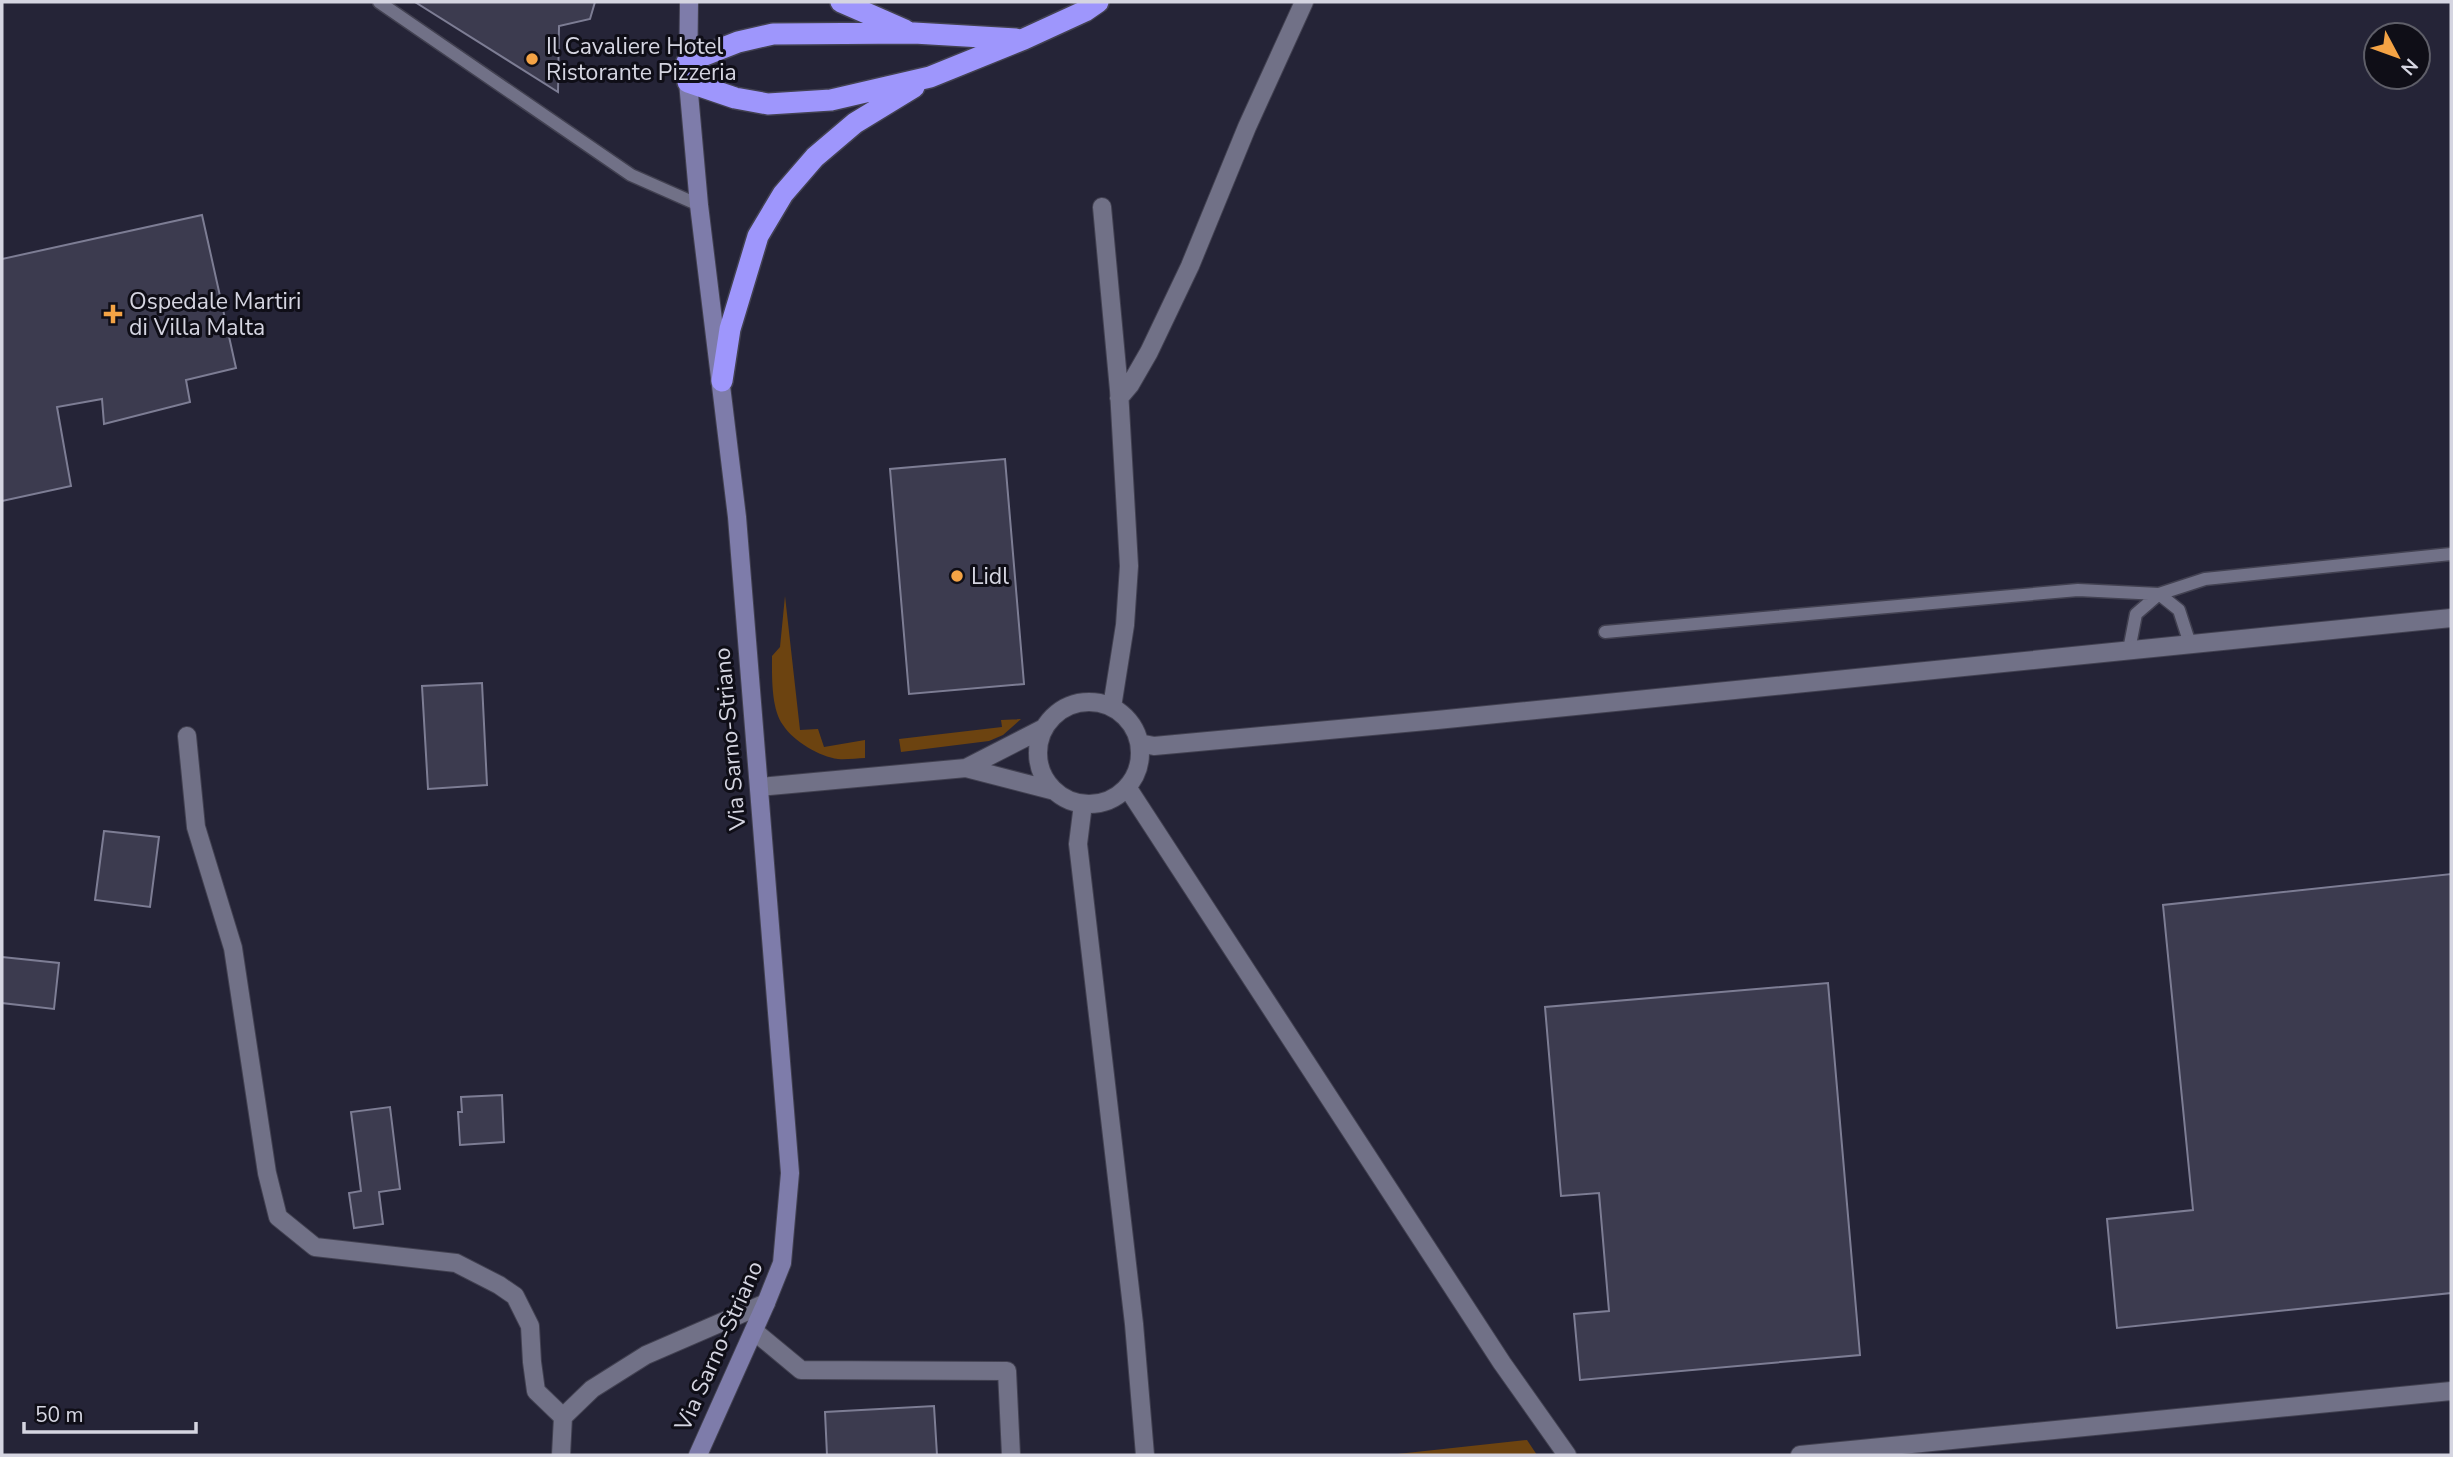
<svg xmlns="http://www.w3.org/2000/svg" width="2453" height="1457" viewBox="0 0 2453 1457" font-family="'Nunito Sans',sans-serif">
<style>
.green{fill:#6c4310}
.building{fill:#3c3b4f;stroke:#7d7d94;stroke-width:2}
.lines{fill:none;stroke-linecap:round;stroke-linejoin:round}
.lane-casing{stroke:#424151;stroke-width:15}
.street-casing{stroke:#424151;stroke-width:20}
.secondary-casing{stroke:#424151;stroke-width:20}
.highway-casing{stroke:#424151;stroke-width:24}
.lane{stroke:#717187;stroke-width:12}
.street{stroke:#717187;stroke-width:18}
.secondary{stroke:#7e7caa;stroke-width:18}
.highway{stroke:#9e96fc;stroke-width:21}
.poi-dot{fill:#f4a345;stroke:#0f0e17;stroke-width:2.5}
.labels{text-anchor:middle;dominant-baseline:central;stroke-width:6;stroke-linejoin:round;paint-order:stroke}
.poi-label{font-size:23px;fill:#d5d5e1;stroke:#0f0e17;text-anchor:start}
.street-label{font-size:23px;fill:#d5d5e1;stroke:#0f0e17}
</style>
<rect width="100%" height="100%" fill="#252437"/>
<!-- green -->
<path class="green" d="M785,596l15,134 18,-1 6,18 41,-7v18c-8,0 -19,2 -27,1 -18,-2 -45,-18 -55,-34 -12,-16 -11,-50 -11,-69l8,-9z
M1021,719l-18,16 -14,6 -88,11 -2,-13 103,-12 -1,-7z
M1527,1440l10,15h-149z"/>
<!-- building -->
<path class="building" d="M415,2h180l-5,17 -31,7 -1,66z
M202,215l34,153 -50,12 4,22 -86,22 -2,-25 -45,8 14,79 -69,15v-242z
M1005,459l19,225 -115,10 -19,-225z
M482,683l5,102 -59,4 -6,-103z
M104,831l55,6 -9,70 -55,-7z
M2451,874v419l-334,35 -10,-109 86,-9 -30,-305z
M2,957l57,6 -5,46 -52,-6z
M1828,983l32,372 -280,25 -6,-66 35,-3 -10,-118 -38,3 -16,-189z
M502,1095l2,47 -44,3 -2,-33h4l-1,-15z
M390,1107l10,82 -21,3 4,32 -29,4 -5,-35 12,-2 -10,-79z
M934,1406l3,49h-110l-2,-43z"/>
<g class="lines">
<!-- lane casing -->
<g class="lane-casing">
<path id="lane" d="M379,2l252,173 68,30
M1605,632l473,-42 81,4 20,16 11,34
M2129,650l7,-36 23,-20 46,-15 246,-25"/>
</g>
<!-- street casing -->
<g class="street-casing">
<path id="street" d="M1102,207l17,183 10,176 -4,59 -13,82
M1119,398l11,-13 19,-33 41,-86 57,-139 57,-125
M1038 753a51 51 0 1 1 102 0a51 51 0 1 1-102 0Z
M187,736l9,91 37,121 34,225 11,44 37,30 141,16 43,22 16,11 15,30 2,36 4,29 27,26
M1139,743l15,3 283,-26 1014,-102
M966,768l78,-40
M759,787l207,-19 89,23
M1127,787l375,576 65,92
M1083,804l-5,40 56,480 11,131
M754,1331l47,39 206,1 4,84
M561,1455l2,-38 29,-28 54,-34 120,-52
M1800,1455l651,-64"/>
</g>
<!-- secondary casing -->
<g class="secondary-casing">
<path id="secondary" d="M689,2l-1,80 11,123 38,312 53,656 -8,90 -16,40 -68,152"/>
</g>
<!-- highway casing -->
<g class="highway-casing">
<path id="highway" d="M841,2l64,28
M687,62l51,-20 35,-8 141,-1 102,6
M688,82l47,16 33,6 63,-4 99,-23 94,-38 61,-28 13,-9
M722,381l8,-52 28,-93 25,-42 32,-37 40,-34 59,-36"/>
</g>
<!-- lane -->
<use href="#lane" class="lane"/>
<!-- street -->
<use href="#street" class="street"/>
<!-- secondary -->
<use href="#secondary" class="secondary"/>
<!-- highway -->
<use href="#highway" class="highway"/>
</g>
<!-- markers -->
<g class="poi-dot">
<circle cx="532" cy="59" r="7"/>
<path d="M109.5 303.5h7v7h7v7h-7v7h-7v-7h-7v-7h7z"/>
<circle cx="957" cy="576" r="7"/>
</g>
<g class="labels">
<!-- poi labels -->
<g class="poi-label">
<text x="546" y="46">Il Cavaliere Hotel<tspan x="546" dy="26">Ristorante Pizzeria</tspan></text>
<text x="129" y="301">Ospedale Martiri<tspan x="129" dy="26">di Villa Malta</tspan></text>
<text x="971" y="576">Lidl</text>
</g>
<!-- street labels -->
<g class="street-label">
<text transform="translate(730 739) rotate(-95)">Via Sarno-Striano</text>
<text transform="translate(719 1346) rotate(-66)">Via Sarno-Striano</text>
</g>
</g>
<!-- border -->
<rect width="2453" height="1457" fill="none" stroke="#d5d5e1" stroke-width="7"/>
<!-- north arrow -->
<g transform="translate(2397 56) rotate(131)"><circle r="33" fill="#0f0e17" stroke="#5e5e68" stroke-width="2"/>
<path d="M0-5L12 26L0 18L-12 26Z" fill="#f4a345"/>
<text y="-10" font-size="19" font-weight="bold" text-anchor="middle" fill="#d5d5e1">N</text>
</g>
<!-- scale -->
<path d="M24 1422v10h172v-10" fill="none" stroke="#d5d5e1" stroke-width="3.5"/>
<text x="35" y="1422" font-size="21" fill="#d5d5e1" stroke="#0f0e17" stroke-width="5" paint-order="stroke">50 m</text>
</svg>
